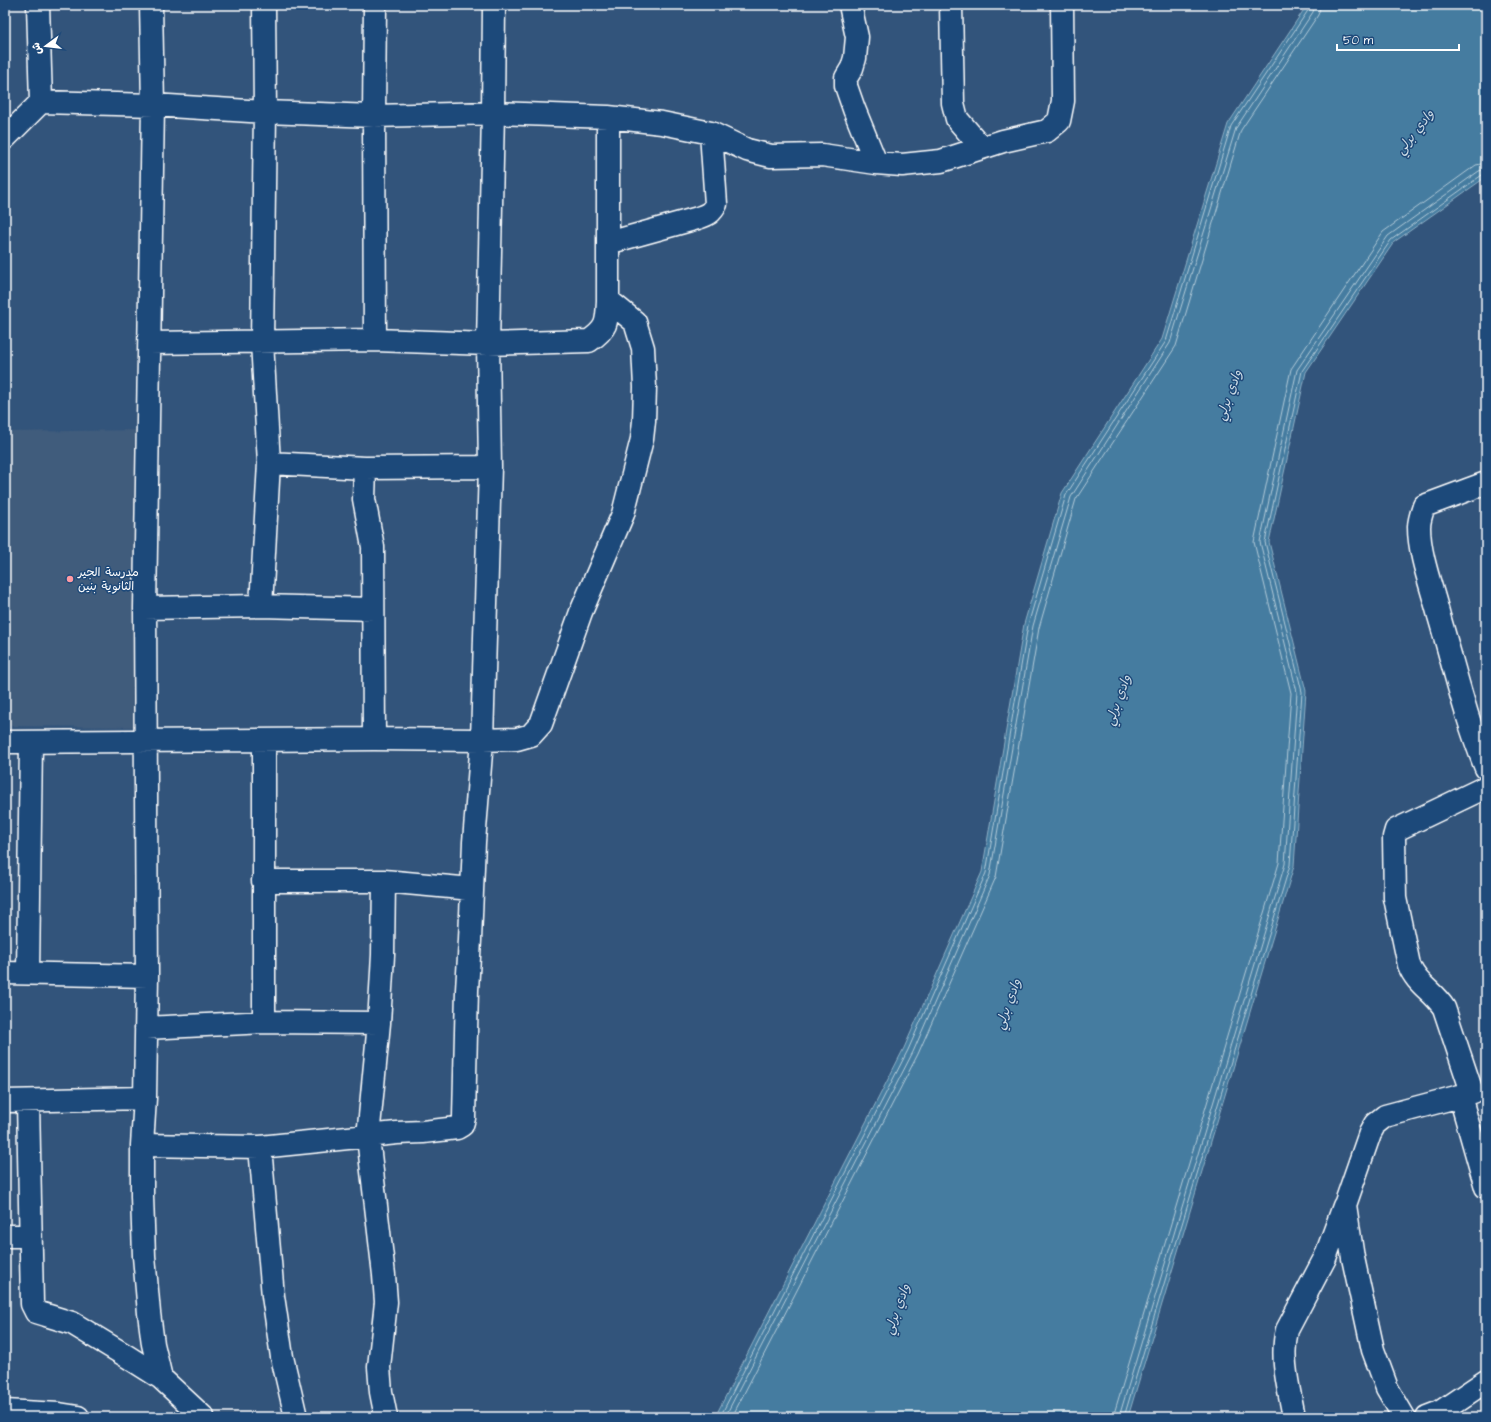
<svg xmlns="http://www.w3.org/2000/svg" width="1491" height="1422" viewBox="0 0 1491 1422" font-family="'Architects Daughter','Playpen Sans Arabic',sans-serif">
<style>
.built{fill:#3f5b7c}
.water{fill:#447ca0;stroke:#8fb0c6}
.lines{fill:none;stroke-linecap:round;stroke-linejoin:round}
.shore{stroke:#b4cbd9;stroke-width:1}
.minor-casing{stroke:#fff;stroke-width:25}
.minor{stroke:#1f4a7a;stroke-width:22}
.poi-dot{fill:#ff9aa2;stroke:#1f4a7a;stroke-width:1.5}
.labels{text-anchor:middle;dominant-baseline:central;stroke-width:3;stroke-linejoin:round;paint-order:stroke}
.poi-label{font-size:12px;fill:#fff;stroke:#1f4a7a;text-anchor:start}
.water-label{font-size:13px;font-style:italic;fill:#d0dee7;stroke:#1f4a7a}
</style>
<rect width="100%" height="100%" fill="#32547b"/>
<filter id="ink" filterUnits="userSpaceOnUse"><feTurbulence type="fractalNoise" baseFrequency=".025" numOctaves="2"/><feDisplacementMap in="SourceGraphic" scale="8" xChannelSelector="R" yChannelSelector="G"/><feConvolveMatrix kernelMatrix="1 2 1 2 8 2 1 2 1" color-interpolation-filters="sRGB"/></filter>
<g filter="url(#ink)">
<!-- built -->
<path class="built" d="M135,430l-1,297 -129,-1v-294z"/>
<!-- water -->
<path class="water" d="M1307,5h179v172l-92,65 -88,130 -37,170 37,149 -12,175 -166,551h-413l189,-369 78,-176 42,-248 38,-131 100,-154 66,-215z"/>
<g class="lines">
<!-- shore -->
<path class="shore" d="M720,1417l188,-367 78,-177 42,-248 38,-130 100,-154 65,-215 78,-117 1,-4
M725,1417l188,-365 77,-177 43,-249 38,-129 99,-154 66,-215 77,-116 2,-7
M732,1417l186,-363 78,-177 43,-249 37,-129 100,-153 65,-216 77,-115 3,-10
M1113,1417l166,-554 12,-170 -37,-151 37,-173 92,-137 93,-67 10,-2
M1119,1417l166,-553 12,-172 -37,-150 37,-172 91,-134 91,-65 7,-2
M1124,1417l166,-552 12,-173 -37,-150 37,-171 89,-131 91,-65 4,-1"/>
<!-- minor casing -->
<g class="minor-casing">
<path id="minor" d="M38,5l3,97
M151,5l2,100 -8,503 2,368 -2,122 -3,47v51l2,60 5,57 4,31 8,34
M850,5l7,32 -2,21 -3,10 -6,10v8l8,23 22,54
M951,5l2,98 4,16 25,29
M5,138l36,-36 112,3 112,7 109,4 119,-3 115,4 54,6 49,10 36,17 24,6 51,-1 54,8 26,2 39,-4 62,-20 44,-10 12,-10 4,-20 -1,-96
M608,243l90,-25c9,-3 14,-5 18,-14l-5,-71
M375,340l-1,-224 1,-111
M150,343l225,-3 113,4 101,-3c19,-13 18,-19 19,-41v-183
M269,463l96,5 125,-1
M365,468l-1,31 9,48 1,192
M1486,483l-62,23c-2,6 -5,14 -5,21 0,28 13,61 20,89 15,51 27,103 47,152
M261,606l8,-143 -7,-121 3,-230 -1,-107
M145,608l116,-2 112,3
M5,742l369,-3 108,1 35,-1 14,-4 10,-11 40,-112 42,-98 19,-75 2,-18 1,-34 -2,-39 -8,-26 -27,-22
M263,881h121l88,8
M384,881l-1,74 -4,68 -11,114 16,138 2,27 -7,65 2,25 5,25
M5,973l142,3
M28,973l3,-231
M264,1022v-281
M146,1028l118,-6 115,1
M1472,1092l-28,-84c-10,-16 -28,-24 -35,-43l-14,-67 -1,-61 2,-7 90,-43
M5,1101l140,-3
M28,1101l4,203 4,8 36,11 56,34 33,21 42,39
M142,1145l118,2 137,-14 26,-1 34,-4 5,-3 2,-7 3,-128 3,-50 4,-98 8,-102 8,-273 -2,-123 5,-231 1,-108
M260,1147l13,149 9,61 14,60
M5,1236h25
M5,1411l54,3 19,3
M1294,1417c-5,-28 -14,-59 -7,-87l38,-72 19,-52
M1404,1417l-17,-29 -14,-38 -20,-92 -8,-53 25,-72 5,-9 10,-8 75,-20 26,91
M1427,1417l13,-5 46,-31"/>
</g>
<!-- minor -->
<use href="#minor" class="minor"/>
</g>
</g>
<!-- markers -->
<circle class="poi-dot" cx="70" cy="579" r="4"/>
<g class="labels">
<!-- poi labels -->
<g class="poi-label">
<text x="78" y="572">مدرسة الجير<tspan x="78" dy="14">الثانوية بنين</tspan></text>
</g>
<!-- water labels -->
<g class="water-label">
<text transform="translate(1415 132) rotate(-52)">وادي برلي</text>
<text transform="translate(1229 395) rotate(-70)">وادي برلي</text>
<text transform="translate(1118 700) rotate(-70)">وادي برلي</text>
<text transform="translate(1008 1004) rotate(-70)">وادي برلي</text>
<text transform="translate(897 1309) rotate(-70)">وادي برلي</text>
</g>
</g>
<!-- margin -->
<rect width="1491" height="1422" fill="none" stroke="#1f4a7a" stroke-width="20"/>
<rect x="10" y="10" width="1471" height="1402" fill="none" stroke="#fff" stroke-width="1.5" filter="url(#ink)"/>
<!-- north arrow -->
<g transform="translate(46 46) rotate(255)" stroke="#1f4a7a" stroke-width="3" paint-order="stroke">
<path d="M0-3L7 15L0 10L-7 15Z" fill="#ffffff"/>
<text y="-6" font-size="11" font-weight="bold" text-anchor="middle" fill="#ffffff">ش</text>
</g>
<!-- scale -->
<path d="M1337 44v6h122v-6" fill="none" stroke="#ffffff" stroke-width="2"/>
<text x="1343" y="44" font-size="12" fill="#ffffff" stroke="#1f4a7a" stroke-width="3" paint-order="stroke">50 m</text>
</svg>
